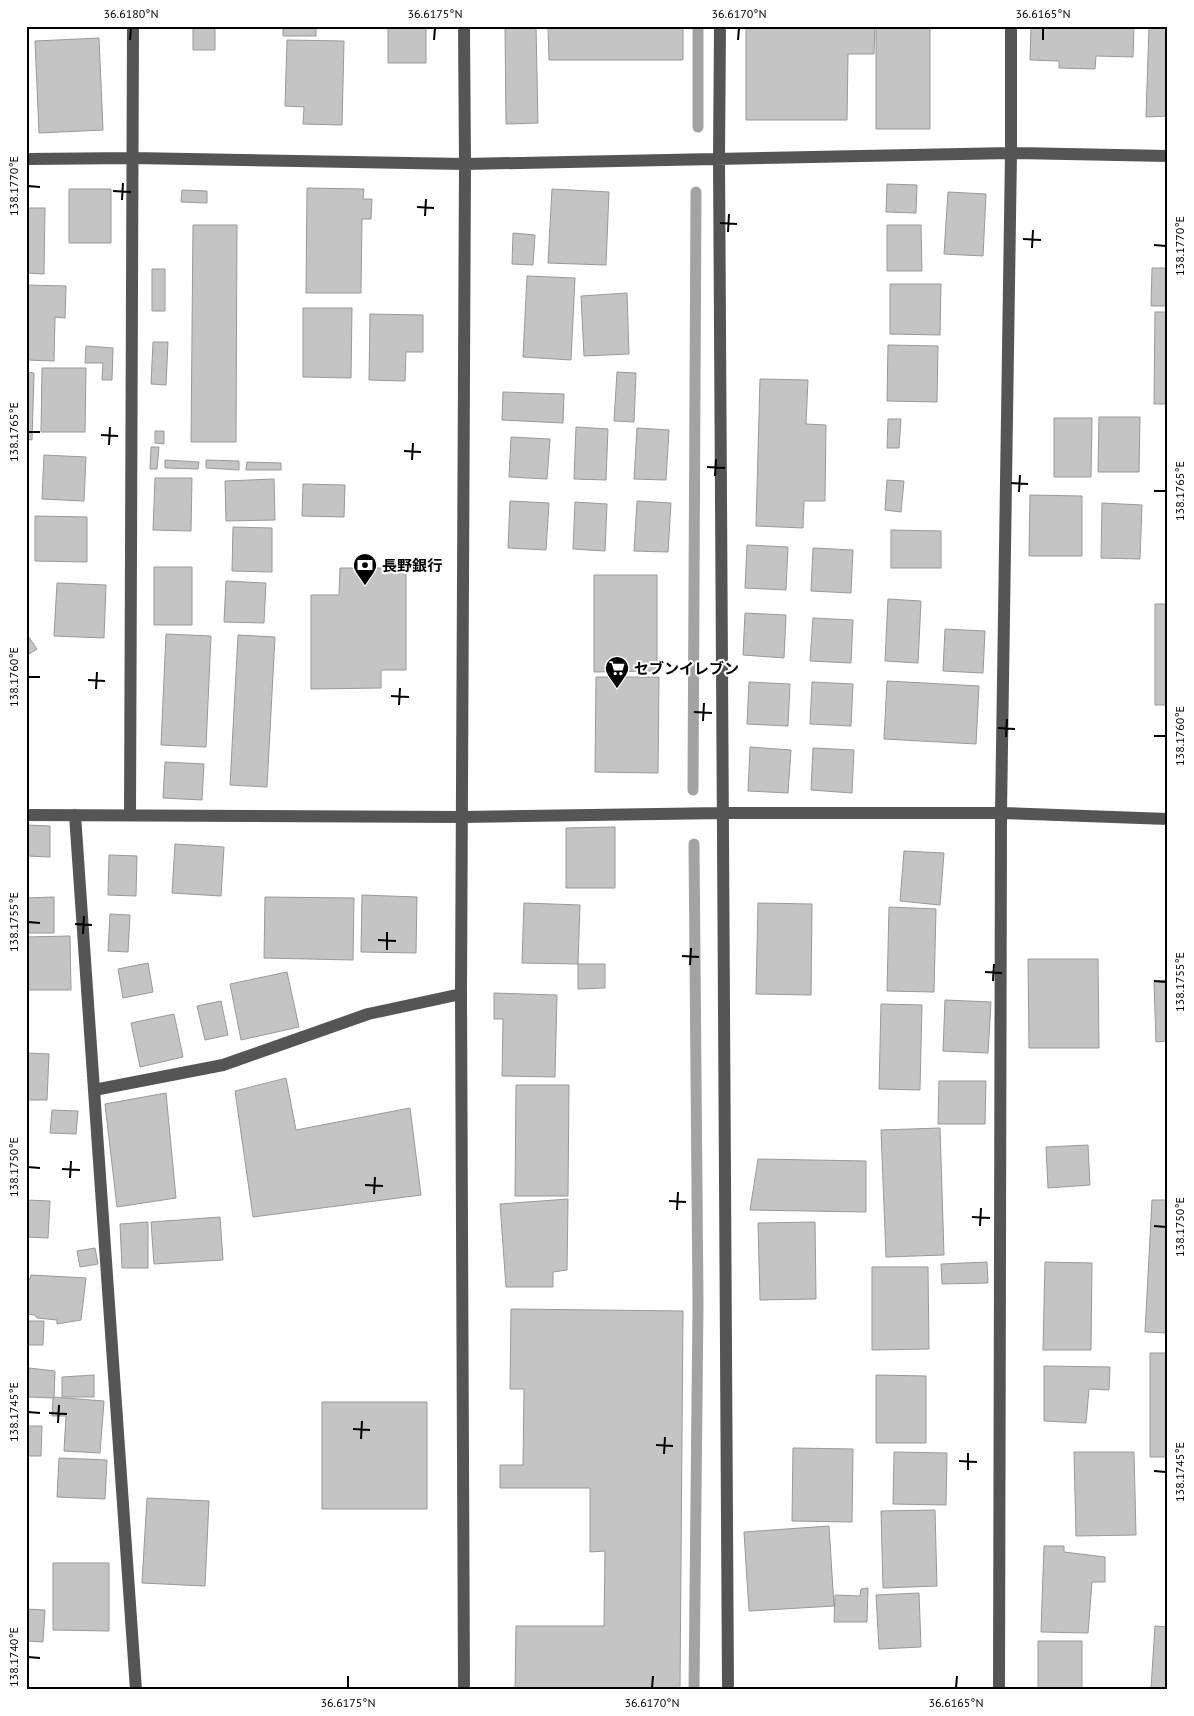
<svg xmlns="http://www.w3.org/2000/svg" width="1194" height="1716" viewBox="0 0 1194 1716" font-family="'PT Sans','Noto Sans JP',sans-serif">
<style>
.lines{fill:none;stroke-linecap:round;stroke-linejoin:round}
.stream{stroke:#a3a3a3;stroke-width:11}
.building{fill:#c4c4c4;stroke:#999}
.minor{stroke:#555;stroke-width:12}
.ticks{fill:none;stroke:#000;stroke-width:2}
.labels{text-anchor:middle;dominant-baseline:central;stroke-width:4;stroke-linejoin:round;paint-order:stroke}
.poi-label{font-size:15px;font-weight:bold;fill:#000;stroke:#fff;text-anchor:start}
.neatline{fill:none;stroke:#000;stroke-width:2}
.ticks-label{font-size:12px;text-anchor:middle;fill:#000}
</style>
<rect width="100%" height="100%" fill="#fff"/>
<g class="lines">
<!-- stream -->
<path class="stream" d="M698,26v101
M693,790l3,-598
M694,844l4,460 -4,386"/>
</g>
<!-- building -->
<path class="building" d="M193,26h22v24h-22z
M283,26h33v10h-33z
M388,26h38v37h-38z
M505,26h31l2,97 -32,1z
M548,26h135v34h-134z
M746,26h129l-1,28h-26l-1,66h-101z
M876,26h54v103h-54z
M1031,26h103l-1,31 -37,-1 -1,13 -36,-1v-7l-29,-1z
M1149,26h19v90l-22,1z
M99,38l4,92 -64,3 -4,-92z
M287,40l57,1 -2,84 -39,-1 1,-17 -19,-1z
M887,184l30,1 -1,28 -30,-1z
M307,188l57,1 -1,10h9l-1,20h-9l-1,74h-55z
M69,189h42v54h-42z
M552,189l57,3 -3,73 -58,-2z
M182,190l25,1v12l-26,-1z
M948,192l38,2 -3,62 -39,-2z
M26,208h19l-1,66 -18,-1z
M193,225h44l-1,217h-45z
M887,225h34l1,46h-35z
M513,233l22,2 -2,30 -21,-1z
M1152,268h16v38h-17z
M152,269h13v42h-13z
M527,276l48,2 -4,82 -48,-3z
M890,284h51l-1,51 -50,-1z
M26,285l40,1 -1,32 -10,-1 -1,44 -28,-1z
M627,293l2,61 -45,2 -3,-60z
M303,308h49l-1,70 -48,-1z
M1155,312h13v92h-14z
M370,314l53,1v37h-17l-1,29 -36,-1z
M153,342h15l-2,43 -15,-1z
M888,345l50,1 -1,56 -50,-1z
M86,346l27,2 -1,32h-10l1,-17h-18z
M42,368h44l-1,64h-44z
M26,372l8,1 -2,67 -6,-1z
M617,372l19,1 -2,49 -20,-1z
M760,379l48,1 -2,44 20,1 -1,76h-21l-1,27 -47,-2z
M503,392l61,2 -1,29 -61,-3z
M1099,417h41l-1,55h-41z
M1054,418h38l-1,59h-37z
M888,419h13l-2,29h-12z
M576,427l32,2 -2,51 -32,-1z
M637,428l32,2 -3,50 -32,-1z
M155,431h9v13l-9,-1z
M511,437l39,2 -3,40 -38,-2z
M151,447h8l-2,22h-7z
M44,455l42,2 -2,44 -42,-2z
M165,460l34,2 -1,7 -33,-1z
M206,460l33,1v9l-33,-2z
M247,462l34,1v7h-35z
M155,478h37l-1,53 -38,-1z
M274,479l1,41 -49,1 -1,-40z
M887,480l17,1 -3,31 -16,-2z
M303,484l42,1 -1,32 -42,-1z
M1030,495l52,1v60h-53z
M510,501l39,2 -3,47 -38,-2z
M637,501l34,2 -3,49 -34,-1z
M575,502l32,2 -2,47 -32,-2z
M1102,503l40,2 -2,54 -39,-1z
M35,516l52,1v45l-52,-1z
M233,527l39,1v44l-40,-1z
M891,530l50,1v37h-50z
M747,545l41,2 -2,43 -41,-2z
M813,548l40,2 -2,43 -40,-2z
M154,567h38v58h-38z
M340,568h66v102h-25v18l-70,1v-94h28z
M594,575h63v96l-63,1z
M226,581l40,2 -2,40 -40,-1z
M57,583l49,2 -2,53 -50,-2z
M888,599l33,2 -3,62 -33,-2z
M1155,604h13v101h-13z
M745,613l41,2 -2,43 -41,-3z
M813,618l40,2 -2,43 -41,-2z
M945,629l40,2 -2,42 -40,-2z
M26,633l11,16 -11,7z
M166,634l45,2 -5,111 -45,-2z
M238,635l37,2 -8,150 -37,-2z
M596,677h63l-1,96 -63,-1z
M887,681l92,5 -3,58 -92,-5z
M749,682l41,2 -2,42 -41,-2z
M812,682l41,2 -2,42 -41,-2z
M750,747l41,3 -3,43 -40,-2z
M813,748l41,2 -2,43 -41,-3z
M165,762l39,2 -2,36 -39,-2z
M26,825l24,1v31l-24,-1z
M615,827v61h-49v-60z
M175,844l49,3 -3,49 -49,-3z
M904,851l40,2 -4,52 -40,-4z
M109,855l28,1 -1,40 -28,-1z
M362,895l55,2 -1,56 -55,-1z
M54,897v36h-28v-35z
M265,897l89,1 -1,62 -89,-2z
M524,903l56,2 -2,59 -56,-1z
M758,903l54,1 -1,91 -55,-1z
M889,907l47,2 -2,83 -47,-1z
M110,914l20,1 -2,37 -20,-1z
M70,936l1,54h-45v-53z
M1028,959h70l1,89h-70z
M148,963l5,29 -30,6 -5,-29z
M578,964h27v24l-27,1z
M287,972l12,55 -58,13 -11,-56z
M1168,980v61l-12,1 -2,-61z
M494,993l63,2 -2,82 -53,-1 1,-57h-9z
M945,1000l46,2 -3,51 -45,-2z
M221,1001l7,34 -23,5 -8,-34z
M881,1004l41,1 -2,85 -41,-1z
M174,1014l9,43 -43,10 -9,-44z
M26,1053l23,1 -2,46h-21z
M286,1078l10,52 114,-22 11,87 -168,22 -18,-126z
M939,1081h47l-1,43h-47z
M516,1085h53l-1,111h-53z
M166,1093l10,105 -59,9 -12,-103z
M52,1110l26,1 -2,23 -26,-1z
M940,1128l4,127 -58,2 -5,-127z
M1088,1145l2,40 -42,3 -2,-41z
M758,1159l108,2v51l-116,-2z
M568,1199l-1,71 -14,2v15h-47l-6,-83z
M26,1200l24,1 -2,37 -22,-1z
M1152,1200h16v133l-23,-1z
M220,1217l3,43 -69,4 -3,-42z
M148,1222v46h-26l-2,-44z
M815,1222l1,77 -56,1 -2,-77z
M95,1248l3,16 -18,3 -3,-16z
M987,1262l1,21 -46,1 -1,-20z
M1045,1262l47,1 -1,87h-48z
M872,1267h56l1,82 -57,1z
M31,1275l55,3 -5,42 -24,4v-4l-20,-2 -2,-3 -9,-1v-35h4z
M511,1309l172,2 -3,379h-165l1,-64h88l1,-75 -15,1v-64h-90v-23h23l1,-76h-14z
M26,1321h18l-1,24h-17z
M1150,1353h18v104h-18z
M1044,1366l66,1 -1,23 -20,-1 -3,34 -42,-2z
M29,1368l26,3 -1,27 -27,-1z
M94,1375v22h-32v-20z
M876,1375l50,1v67h-50z
M53,1397l51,4 -4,52 -36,-2 2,-35h-14z
M322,1402h105v107h-105z
M26,1426h16l-1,30h-15z
M793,1448l60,1 -1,73 -60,-1z
M894,1452l53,1 -1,52 -53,-1z
M1074,1452h60l2,83 -60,1z
M59,1458l48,2 -2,39 -48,-2z
M147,1498l62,3 -4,85 -63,-3z
M935,1510l2,76 -54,2 -2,-77z
M829,1526l5,80 -85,5 -5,-79z
M1044,1546h20v6l41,5v25h-13l-4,51 -47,-1z
M53,1563h56v68l-56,-1z
M868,1588l-1,34h-33l1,-27 25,1 1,-7z
M919,1593l2,54 -42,2 -3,-54z
M26,1609l19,1 -2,32 -17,-1z
M1155,1626l13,1v62l-17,-1z
M1038,1641h44v49h-44z"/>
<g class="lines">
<!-- minor -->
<path class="minor" d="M720,26l-1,132 9,1532
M26,159l107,-1 332,6 546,-11 157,3
M26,815l436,2 261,-4h278l167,6
M75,815l19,275 129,-25 145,-51 93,-20
M130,815l3,-789
M94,1090l42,600
M464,1690l-3,-696 4,-830 -1,-138
M999,1690l2,-877 10,-660v-127"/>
</g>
<!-- ticks -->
<path class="ticks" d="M130,40l1,-12M434,40l1,-12M738,40l1,-12M1043,40v-12M28,186l12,1M113,191l18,1M122,200l1,-17M417,207l17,1M425,216l1,-17M720,223l17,1M728,232l1,-18M1023,239l18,1M1154,245l12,1M1032,248l1,-18M28,432h12M101,435l17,1M109,445l1,-18M404,451l17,1M412,460l1,-17M707,467l18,1M715,476l1,-17M1011,483l17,1M1154,491h12M1019,492l1,-17M28,677h12M88,680l17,1M96,689l1,-17M391,696l18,1M399,705l1,-17M694,712l18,1M703,721l1,-18M998,728l17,1M1154,736h12M1006,737l1,-18M28,922l12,1M75,924l17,1M83,934l1,-18M378,940l18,1M387,950v-18M682,956l17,1M690,965l1,-17M985,972l17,1M993,981l1,-17M1154,981l12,1M28,1167l12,1M62,1169l18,1M70,1178l1,-17M365,1185l18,1M374,1194l1,-17M669,1201l17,1M677,1210l1,-18M972,1217l18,1M980,1226l1,-18M1154,1226l12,1M28,1412l12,1M49,1413l18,1M58,1423l1,-18M353,1429l17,1M361,1439l1,-18M656,1445l17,1M664,1454l1,-17M959,1461l18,1M968,1470v-17M1154,1471l12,1M28,1657l12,1M348,1688v-12M652,1688l1,-12M956,1688l1,-12"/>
<!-- icons -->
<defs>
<g id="bank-pin" transform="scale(1.25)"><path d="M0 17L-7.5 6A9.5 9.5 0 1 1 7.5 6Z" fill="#000" stroke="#fff"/><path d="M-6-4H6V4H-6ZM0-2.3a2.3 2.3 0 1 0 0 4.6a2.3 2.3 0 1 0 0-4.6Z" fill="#fff"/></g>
<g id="supermarket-pin" transform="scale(1.25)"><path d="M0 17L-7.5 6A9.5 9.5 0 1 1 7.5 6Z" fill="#000" stroke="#fff"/><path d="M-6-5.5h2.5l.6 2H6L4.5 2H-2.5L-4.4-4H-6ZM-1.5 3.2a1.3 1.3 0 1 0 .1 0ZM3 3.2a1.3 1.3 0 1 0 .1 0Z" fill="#fff"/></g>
</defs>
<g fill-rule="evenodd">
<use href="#bank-pin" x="365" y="565"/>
<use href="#supermarket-pin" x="617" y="668"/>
</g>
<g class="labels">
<!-- poi labels -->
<g class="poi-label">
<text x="382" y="565">長野銀行</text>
<text x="634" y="668">セブンイレブン</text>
</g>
</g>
<!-- border -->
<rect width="1194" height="1716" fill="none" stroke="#ffffff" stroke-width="55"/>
<rect x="28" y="28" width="1138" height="1660" class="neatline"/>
<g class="ticks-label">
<text x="131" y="18">36.6180°N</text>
<text x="435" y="18">36.6175°N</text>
<text x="739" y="18">36.6170°N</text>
<text x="1043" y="18">36.6165°N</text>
<text transform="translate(14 186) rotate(-90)" y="4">138.1770°E</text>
<text transform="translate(1180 246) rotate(-90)" y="4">138.1770°E</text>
<text transform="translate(14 432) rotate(-90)" y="4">138.1765°E</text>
<text transform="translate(1180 491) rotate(-90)" y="4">138.1765°E</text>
<text transform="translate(14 677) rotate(-90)" y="4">138.1760°E</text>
<text transform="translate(1180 736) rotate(-90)" y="4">138.1760°E</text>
<text transform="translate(14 922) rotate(-90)" y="4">138.1755°E</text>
<text transform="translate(1180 982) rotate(-90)" y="4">138.1755°E</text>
<text transform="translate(14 1167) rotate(-90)" y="4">138.1750°E</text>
<text transform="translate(1180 1227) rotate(-90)" y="4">138.1750°E</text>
<text transform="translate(14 1412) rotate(-90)" y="4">138.1745°E</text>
<text transform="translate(1180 1472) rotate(-90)" y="4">138.1745°E</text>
<text transform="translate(14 1657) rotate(-90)" y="4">138.1740°E</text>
<text x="348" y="1707">36.6175°N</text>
<text x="652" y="1707">36.6170°N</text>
<text x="956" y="1707">36.6165°N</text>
</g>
</svg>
